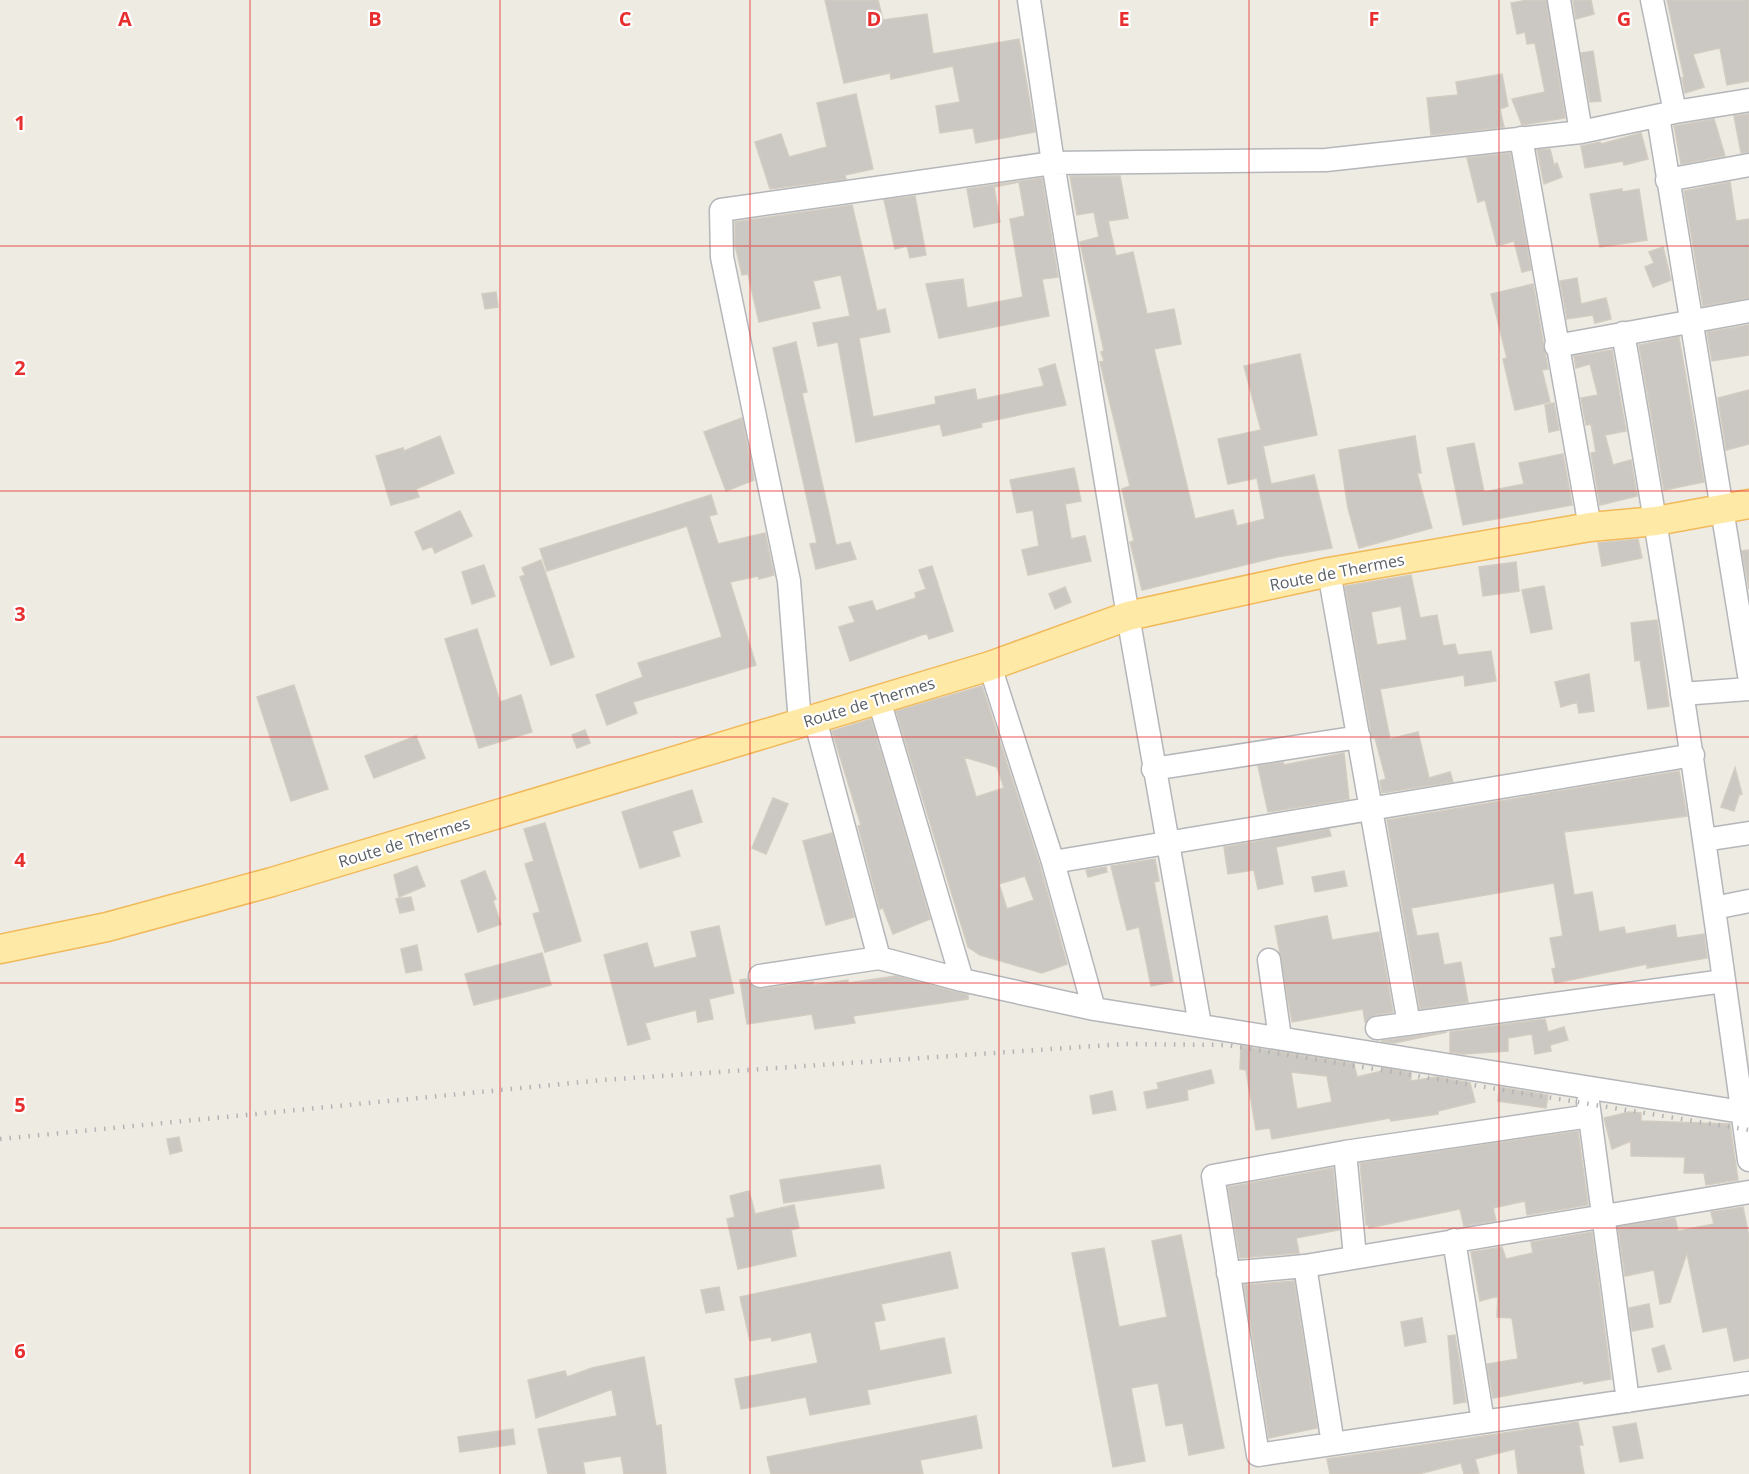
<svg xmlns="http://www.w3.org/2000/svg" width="1749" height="1474" viewBox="0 0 1749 1474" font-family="'Open Sans',sans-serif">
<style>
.building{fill:#cbc7c2;stroke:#d2ccc1;stroke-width:1.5;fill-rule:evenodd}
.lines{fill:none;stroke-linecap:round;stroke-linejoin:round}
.minor-casing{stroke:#b4b6ba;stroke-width:25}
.major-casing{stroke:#f1b959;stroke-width:31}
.minor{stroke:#fff;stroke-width:22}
.major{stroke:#fee9a7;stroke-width:28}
.rail{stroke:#b2b3b4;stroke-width:4.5;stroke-dasharray:1.5 8;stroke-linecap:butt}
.grid{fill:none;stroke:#e82f30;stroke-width:1.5;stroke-opacity:0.55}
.labels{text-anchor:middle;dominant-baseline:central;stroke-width:4.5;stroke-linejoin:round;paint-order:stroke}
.street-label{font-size:16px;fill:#5b6064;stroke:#fff}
.grid-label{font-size:20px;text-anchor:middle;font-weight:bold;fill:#e82f30;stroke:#fff;stroke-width:4.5;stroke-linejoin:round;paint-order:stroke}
</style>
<rect width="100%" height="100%" fill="#eeebe3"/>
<!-- building -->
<path class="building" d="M825,0h53l5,20 44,-6 6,40 86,-15 16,93 -59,11 -3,-15 -33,5 -4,-27 24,-4 -7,-36 -62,13 -1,-6 -46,10z
M1528,0h18l19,118 -43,7 -10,-26 33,-7 -10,-49 -8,1 -2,-12 -8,2 -6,-31z
M1573,0h18l3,14 -18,5z
M1667,0h82v81l-22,4 -7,-37 -27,6 11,33 -19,6 -3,-15 2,-1z
M1593,51l8,50 -11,1 -9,-49z
M1502,74l6,32 -8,3 4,18 -73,8 -4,-37 31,-3 -2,-13z
M856,94l17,75 -28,6 1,4 -76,10 -15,-47 26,-8 8,23 38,-10 -10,-44z
M1749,114v38l-8,1 -7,-37z
M1714,119l11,37 -44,8 -7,-38z
M1641,133l7,26 -24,6 -1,-4 -38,7 -4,-22 19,-4 1,2z
M1550,149l4,16 3,-2 5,14 -18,7 -7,-34z
M1510,153l21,117 -9,2 -8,-31 -17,5 -12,-46 -7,2 -11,-44z
M1070,176h50l8,42 -20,3 8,35 17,-4 14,62 27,-5 7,35 -27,5 41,170 38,-9 4,16 28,-7 -8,-41 -29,6 -10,-45 43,-9 -17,-64 56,-12 17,81 -54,11 8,38 43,-9 18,73 -55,9 -135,33 -12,-48 4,-1 -12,-52 8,-3 -30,-124 4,-1 -3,-9 3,-1 -24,-109 19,-5 -5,-25 -17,3z
M1042,178l16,99 -16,2 7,37 -110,22 -13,-54 37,-5 4,29 56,-11 -13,-78 15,-3 -6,-34 -25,5 6,35 -26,5 -7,-38z
M1730,182l6,39 13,-2v79l-46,8 -19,-115z
M1622,189v3l17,-3 8,51 -47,7 -10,-53z
M915,196l11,59 -16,3 -3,-12 -12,3 -11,-49z
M852,205l25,106 8,-2 5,23 -31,6 14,79 63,-13 -1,-7 40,-8 2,11 67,-14 -5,-17 16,-5 11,41 -85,18 1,4 -39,9 -3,-12 -84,18 -18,-100 -20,4 -5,-23 37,-7 -9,-41 -28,6 7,27 -61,14 -11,-48 -6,1 -7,-30v-23z
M1663,247l8,33 -18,7 -8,-20 9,-4 -5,-11z
M1577,278l4,26 25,-6 5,21 -16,4 -2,-8 -26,4 -7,-38z
M1533,284l15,85 -6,1 8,32 -35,8 -12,-51 4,-1 -16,-64z
M496,292l2,15 -13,2 -3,-15z
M1749,325v30l-37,6 -5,-29z
M1679,337l25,145 -40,8 -25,-145z
M796,342l11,50 -5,1 34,152 14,-3 6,17 -40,10 -6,-25 7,-1 -44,-195z
M1612,350l14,81 -21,4 8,30 18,-5 6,36 -37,9 -9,-52 5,-1 -5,-28 -5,1 -5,-27 17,-3 -8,-31 -14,4 -2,-12z
M1749,390v54l-23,6 -8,-52z
M1554,403l5,27 -10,2 -4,-27z
M742,418l12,62 -28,11 -22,-59z
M440,436l14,37 -38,16 3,8 -28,8 -15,-49 27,-8 1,3z
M1415,436l6,37h-4l15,55 -73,20 -11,-40 -9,-58z
M1474,443l10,49 40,-8 -5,-21 44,-9 9,51 -109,20 -16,-77z
M1074,468l7,33 -16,3 6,35 14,-3 6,25 -63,14 -6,-25 17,-4 -6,-36 -16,3 -7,-33z
M711,495l6,19 -8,2 9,28 47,-11 9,42 -15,4 -1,-3 -28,6 26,83 -123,37 4,11 -30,12 -11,-30 47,-18 -5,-14 84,-26 -35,-111 -140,45 -7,-22z
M460,511l12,25 -37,17 -3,-7 -9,4 -8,-18z
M1638,539l4,19 -40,8 -4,-23z
M1749,550v39l-7,-38z
M541,560l33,97 -23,8 -31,-88 5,-2 -3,-7z
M1516,562l3,29 -36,5 -4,-29z
M484,565l11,31 -23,8 -10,-32z
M932,566l21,65 -24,8 -2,-6 -77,28 -11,-34 16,-5 -6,-15 23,-6 4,10 40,-13 -1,-5 11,-4 -7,-19z
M1411,575l9,43 17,-3 6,31 12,-2 3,11 33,-4 5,30 -31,5 -1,-11 -84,14 10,50 28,-7 11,46 21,-6 3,10 -71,11 -2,-12 6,-2 -11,-41h-3l-27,-152zM1401,606l6,34 -30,5 -6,-33z
M1544,586l8,43 -21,4 -9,-43z
M1065,587l6,15 -16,7 -6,-15z
M1657,620l12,86 -21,3 -8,-49 -5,1 -4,-38z
M477,629l23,73 21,-7 11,37 -53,16 -34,-109z
M1589,674l5,37 -15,2 -2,-11 -16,5 -6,-25z
M294,685l34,104 -37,12 -34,-104z
M982,686l58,180 27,98 -25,9 -62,-18 -12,-8 -72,-236zM964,757l33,10 7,21 -28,9zM1025,876l9,24 -27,9 -8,-25z
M871,719l59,200 -37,15 -10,-26 -3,1 -22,-83 3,-1 -29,-94z
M585,730l5,13 -13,5 -5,-13z
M416,736l9,22 -51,20 -9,-22z
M1344,753l5,46 -81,13 -10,-46 25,-4 1,3z
M1735,768l7,26 -3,1 -5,16 -13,-4z
M1679,771l8,45 -123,16 10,63 18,-3 7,40 25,-5 2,7 49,-9 2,13 27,-4 3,24 -60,10v-4l-92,19 -3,-14 4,-1 -6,-30 13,-2 -9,-53 -143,25 6,28 21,-3 6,32 17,-3 7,40 -48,7 -33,-189z
M692,790l10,32 -30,9 8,25 -40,12 -18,-56z
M773,798l15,6 -22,50 -14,-6z
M545,823l36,118 -36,11 -12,-38 7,-2 -15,-48 9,-3 -10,-32z
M1329,829l2,7 -55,11 7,37 -25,5 -4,-19 -26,4 -4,-27z
M832,833l22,84 -28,8 -23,-84z
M1155,859l4,22 -5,1 19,100 -22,4 -12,-59 -12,3 -16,-64z
M417,866l8,20 -26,11 -5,-22z
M1106,867l1,5 -19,5 -2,-7z
M485,871l11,28 -3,2 8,23 -23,8 -17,-51z
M1344,871l3,15 -32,6 -3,-15z
M411,897l3,13 -14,3 -4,-14z
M1327,916l5,24 47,-8 14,80 -18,3 -10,7 -2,-13 -71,13 -17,-96z
M719,926l15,67 -25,6 4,20 -15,3 -2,-12 -51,13 5,16 -22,6 -24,-90 43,-12 7,25 43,-11 -6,-25z
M417,945l5,25 -16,3 -5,-24z
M542,953l9,32 -77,20 -9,-31z
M896,976l72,19v4l-115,17 2,7 -40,6 -3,-15 -65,10 -7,-44 7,-1 8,9 7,1 51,-7v3l35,-5v3z
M1545,1019l3,13 16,-5 4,13 -18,5 1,6 -16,3 -3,-20 -24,4v13l-45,3 -13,-2v-20z
M1447,1032l-53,11 -13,-2 30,-4z
M1241,1046l113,18 3,13 25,-6v-3l29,5v8l26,-4 33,6 5,19 -37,9v3l-47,7 -1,-3 -118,21 -2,-11 -14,2 -10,-60 -6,-1zM1291,1072l36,4 5,26 -35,7z
M1211,1070l3,13 -27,7 1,10 -41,8 -3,-16 15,-3 -2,-6z
M1499,1087l49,8 -2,13 -48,-7z
M1112,1091l4,19 -23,4 -3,-18z
M1629,1112l12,1v8l89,3 8,56 -32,5 -2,-12h-20l1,-16 -54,-1v-15l-19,8 -8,-31z
M1578,1131l10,74 -61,10 -2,-14 -32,7 3,13 -32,5 -4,-17 -91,19 -1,-3h-2l-6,-62z
M179,1137l3,14 -12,3 -3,-15z
M880,1165l4,23 -100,15 -4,-23z
M1333,1168l6,62 -43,8 3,15 -59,5 -12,-71z
M749,1191l6,23 39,-9 5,23 -8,2 5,26 -58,13 -11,-50 8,-2 -5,-21z
M1743,1207l6,30v121l-15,3 -7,-34 -24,5 -16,-79 -17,49 -10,2 -6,-34 -29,6 -7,-49 57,-9 3,13 36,-7 -3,-12z
M1592,1232l19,147 -27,5 -1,-3 -90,17 -6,-34 31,-5 -6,-41 -15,-1 1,-21 -18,5 -9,-49 31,-5 4,12 27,-6 -2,-11z
M1181,1235l43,213 -35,7 -6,-32 -17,3 -8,-43 -27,5 14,73 -32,6 -41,-214 32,-5 15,79 48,-10 -15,-76z
M950,1252l8,36 -77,16 4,16 -11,2 6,29 64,-13 7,35 -84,17 3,14 -60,11 -4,-18 -65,12 -6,-30 83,-16 -7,-31 -39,9 -1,-4 -21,4 -10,-44z
M1294,1281l23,147 -48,10 -25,-153z
M719,1287l5,23 -18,3 -5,-23z
M1649,1304l4,23 -21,4 -3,-23z
M1422,1318l4,24 -21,4 -4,-24z
M1455,1335l11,67 -12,2 -6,-68z
M1664,1345l7,24 -13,3 -6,-23z
M644,1357l12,69 5,-1 5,49h-42l-3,-18 -38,6 2,12h-37l-10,-45 79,-13 -5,-27 -76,29 -8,-38 37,-9 2,6 25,-9z
M976,1416l6,32 -62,12 3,14h-152l-4,-17z
M1578,1422l5,23h-4l5,29h-66l-3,-25 -40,10 4,15h-15l-3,-11 -42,11h-89l-3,-15z
M1636,1423l7,35 -23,4 -7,-35z
M513,1429l2,15 -55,8 -2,-15z"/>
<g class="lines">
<!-- minor casing -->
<g class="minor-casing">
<path id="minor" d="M1029,0l24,163 75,453 72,409
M1559,0l22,132
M1652,0l23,112
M1658,116l91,559
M1521,138l69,389
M1667,180l82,-15
M1623,333c49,275 88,550 126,827
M1556,346l193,-35
M1329,572l80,452
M990,666l63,196 41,147
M1682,694l67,-5
M879,700l83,280
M815,719l64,239
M800,723l-11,-142 -67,-324 -1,-47 332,-47 273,-3 255,-28 94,-20 74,-12
M1153,769l206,-32
M1704,840l45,-7
M1053,862l640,-107
M1714,908l35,-7
M1269,960l11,78
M760,976l119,-18 83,22 132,29 648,103
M1377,1028l347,-47
M1588,1102l40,299
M1590,1116l-245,36 -132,24 45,279 491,-72
M1345,1152l10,105
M1454,1240l29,182
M1305,1266l28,178
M1228,1273l77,-7 444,-74"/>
</g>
<!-- major casing -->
<g class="major-casing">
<path id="major" d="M0,949l107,-22 165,-45 718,-216 138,-50 201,-44 261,-45 66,-6 93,-17"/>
</g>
<!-- minor -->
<use href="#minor" class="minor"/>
<!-- major -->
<use href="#major" class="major"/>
<!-- rail -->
<path class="rail" d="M0,1139l603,-59 521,-36 103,1 522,85"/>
</g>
<!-- grid -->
<path class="grid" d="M250,0v1474M500,0v1474M750,0v1474M999,0v1474M1249,0v1474M1499,0v1474M0,246h1749M0,491h1749M0,737h1749M0,983h1749M0,1228h1749"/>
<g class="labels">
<!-- street labels -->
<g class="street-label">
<text transform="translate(1337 572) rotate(-11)">Route de Thermes</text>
<text transform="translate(869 702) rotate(-17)">Route de Thermes</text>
<text transform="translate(404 842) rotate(-17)">Route de Thermes</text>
</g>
</g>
<g class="grid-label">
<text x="125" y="26">A</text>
<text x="375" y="26">B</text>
<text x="625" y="26">C</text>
<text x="874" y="26">D</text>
<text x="1124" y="26">E</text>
<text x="1374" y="26">F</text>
<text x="1624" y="26">G</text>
<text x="20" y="130">1</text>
<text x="20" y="375">2</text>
<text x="20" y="621">3</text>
<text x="20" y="867">4</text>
<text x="20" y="1112">5</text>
<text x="20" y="1358">6</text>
</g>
</svg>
